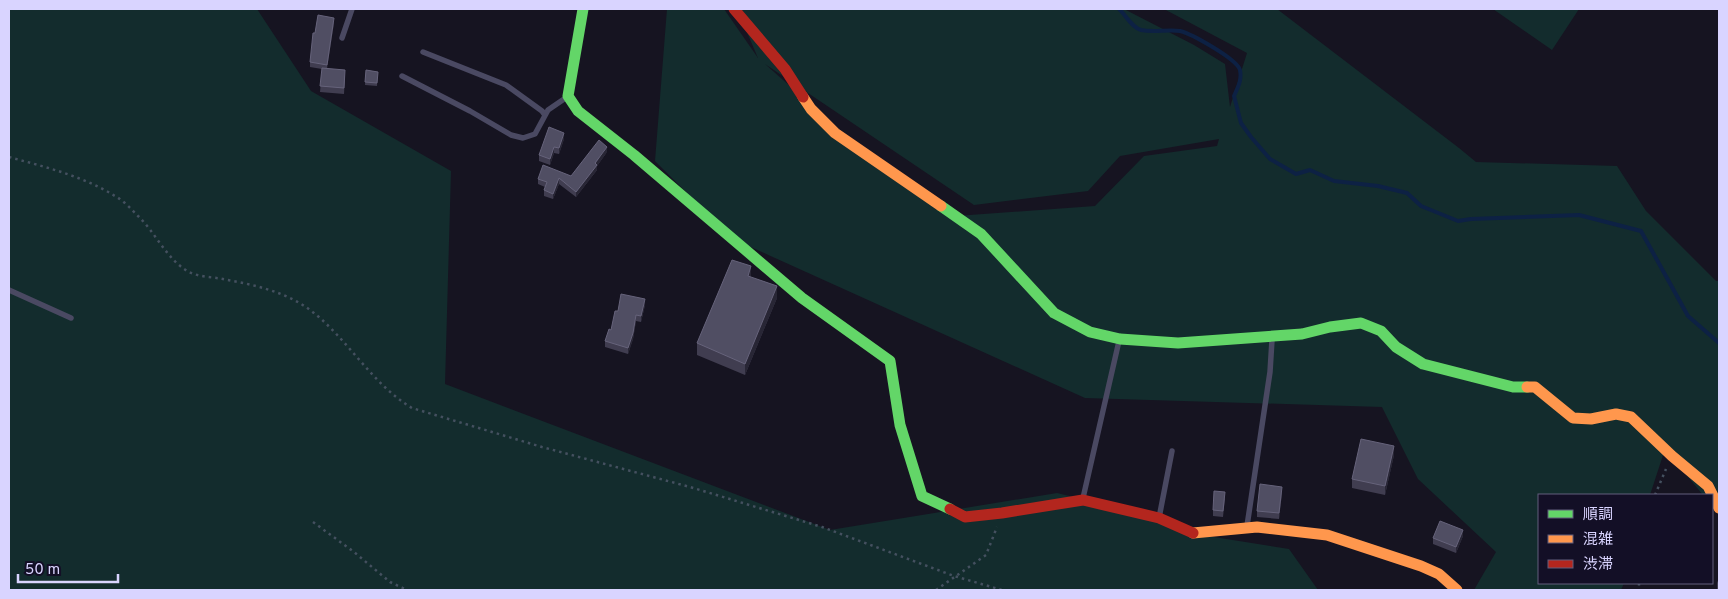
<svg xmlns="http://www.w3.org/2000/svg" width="1728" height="599" viewBox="0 0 1728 599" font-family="Overpass,'Noto Sans JP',sans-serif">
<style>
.green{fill:#132c2d;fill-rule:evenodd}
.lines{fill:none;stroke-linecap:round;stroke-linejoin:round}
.stream{stroke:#0d2144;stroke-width:4}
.path{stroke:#44505f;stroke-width:2.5;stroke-dasharray:2.5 4;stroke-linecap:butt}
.lane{stroke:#4a4962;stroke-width:5.5}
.fast{stroke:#63d668;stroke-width:11}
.slow{stroke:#ff974d;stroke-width:11}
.jam{stroke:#b3261e;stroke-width:11}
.wall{fill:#403d50}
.shaded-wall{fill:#282635}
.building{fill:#504e63;stroke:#66637b}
</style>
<rect width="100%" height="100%" fill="#161421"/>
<!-- green -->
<path class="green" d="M9,9h248l54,82 140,80 -6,213 385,146 227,-37 102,25 36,16 94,15 29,41h-1309z
M667,9h57l34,49 -21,-49h387l70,36 31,19 5,43 17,-54 -83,-44h113l182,139 17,14 141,4 29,45 70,70h3v234l-7,-20h-9l-38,-46 -15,46h-111v88h85l-3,7h-147l22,-38 -78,-73 -36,-72 -297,-9 -352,-159 -78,-78zM765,64l209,141 114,-14 32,-35 99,-17 -2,7 -73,10 -49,50 -139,10 -78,-52z
M1493,9h86l-27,41z"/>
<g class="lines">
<!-- stream -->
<path class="stream" d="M1119,9c7,6 12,18 22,21 13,3 26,-1 39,1 12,3 57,28 60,39 2,10 -2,17 -6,26l7,27 10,14 19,22 26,15 14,-4 24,11 44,5 29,7 14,13 37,15 13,-2 108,-4 62,16 47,85 31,27"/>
<!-- path -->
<path class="path" d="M9,157c36,10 74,19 106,39 9,5 16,13 23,20 18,17 29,44 51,56 10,5 23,5 34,7 32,6 65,13 91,34 35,28 59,72 98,95l130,39 148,40 132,40 132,49 48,14
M1655,495l11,-26
M313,522l41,30 36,30 17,8
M1639,583v7
M936,590l50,-35 11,-28"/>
<!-- lane -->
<path class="lane" d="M342,38l10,-29
M423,52l83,33 36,26 3,4
M402,76l68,35 41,24 12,3 12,-4 13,-24 19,-13
M9,290l62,28
M1083,498l36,-157
M1159,518l13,-67
M1247,526l23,-154 2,-32"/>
<!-- fast -->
<path class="fast" d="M583,9l-15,87 10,15 56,44 168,143 88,63 10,64 22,71 28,13
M941,206l40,28 73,79 36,19 30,7 58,4 124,-9 28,-7 31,-4 20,8 15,16 27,17 90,23h14"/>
<!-- slow -->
<path class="slow" d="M803,97l8,12 24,24 106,73
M1527,387h8l38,31 18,1 25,-5 15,3 41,39 36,30 11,22
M1193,533l64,-6 70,8 94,31 18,8 18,16"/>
<!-- jam -->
<path class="jam" d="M734,9l51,60 18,28
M950,509l15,8 37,-4 81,-13 76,18 34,15"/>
</g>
<!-- wall -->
<path class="wall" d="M334,23l-7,45 18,8 -1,18 -24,-2 2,-23 -12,-2v-5l5,-29z
M366,70l12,2 -1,14 -12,-1z
M564,139l-5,15 -5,-1 -4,12 -11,-4v-6z
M607,152l-10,14v4l-21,27 -17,-13 -6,15 -9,-3v-6l1,-3 -7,-3v-5l33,-3z
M777,298l-32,77 -48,-20v-12z
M645,305l-4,17 -5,-1 -3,18 -5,15 -23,-7v-6l6,-11 7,-19z
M1394,455l-9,40 -33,-7v-9z
M1282,493l-3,26 -22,-2v-6z
M1225,498l-2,19 -10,-1v-6z
M1463,536l-7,17 -23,-9v-6z
M1719,578v11h-2v-6z"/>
<!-- shaded-wall -->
<path class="shaded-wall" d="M334,18v5l-7,47v-5z
M564,133v6l-5,15v-6z
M554,147v6l-4,12v-6z
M607,147v5l-10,14v4l-21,27v-5z
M559,178v6l-6,15v-5z
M751,266v11l-3,-1z
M777,286v12l-32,77v-11z
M645,299v6l-4,17v-6z
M636,315v6l-3,18 -5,15v-6z
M1394,446v9l-9,40v-9z
M1282,487v6l-3,26v-6z
M1463,530v6l-7,17v-6z"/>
<!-- building -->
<path class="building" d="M318,15l16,3 -7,47 -17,-3 3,-29h2z
M322,68l23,2 -1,18 -24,-2z
M366,70l12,2 -1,11 -12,-1z
M549,127l15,6 -5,15 -5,-1 -4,12 -11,-4z
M599,140l8,7 -12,16 2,2 -21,27 -17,-14 -6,16 -9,-4 3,-8 -9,-3 5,-14 28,11z
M732,260l19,6 -3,10 29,10 -32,78 -48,-21z
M621,294l24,5 -4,17 -5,-1 -3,18 -5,15 -23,-7 4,-12 2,1 4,-19h3z
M1361,439l33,7 -9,40 -33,-7z
M1260,484l22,3 -3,26 -22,-2z
M1214,491l11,1 -2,19 -10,-1z
M1440,521l23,9 -7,17 -23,-9z"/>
<!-- border -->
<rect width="1728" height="599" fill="none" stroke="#d9d4ff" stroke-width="20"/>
<!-- legend -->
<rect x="1538" y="494" width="175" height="90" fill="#130f26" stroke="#625e7d"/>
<rect x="1548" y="510" width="25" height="8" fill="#63d668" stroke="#625e7d"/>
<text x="1583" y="519" font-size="15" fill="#d9d4ff">順調</text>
<rect x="1548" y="535" width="25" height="8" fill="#ff974d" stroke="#625e7d"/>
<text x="1583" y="544" font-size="15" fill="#d9d4ff">混雑</text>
<rect x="1548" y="560" width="25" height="8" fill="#b3261e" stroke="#625e7d"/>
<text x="1583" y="569" font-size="15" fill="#d9d4ff">渋滞</text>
<!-- scale -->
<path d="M18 574v8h100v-8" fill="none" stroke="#d9d4ff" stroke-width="2.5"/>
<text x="25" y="574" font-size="15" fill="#d9d4ff" stroke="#130f26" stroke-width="4" paint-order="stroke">50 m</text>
</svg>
